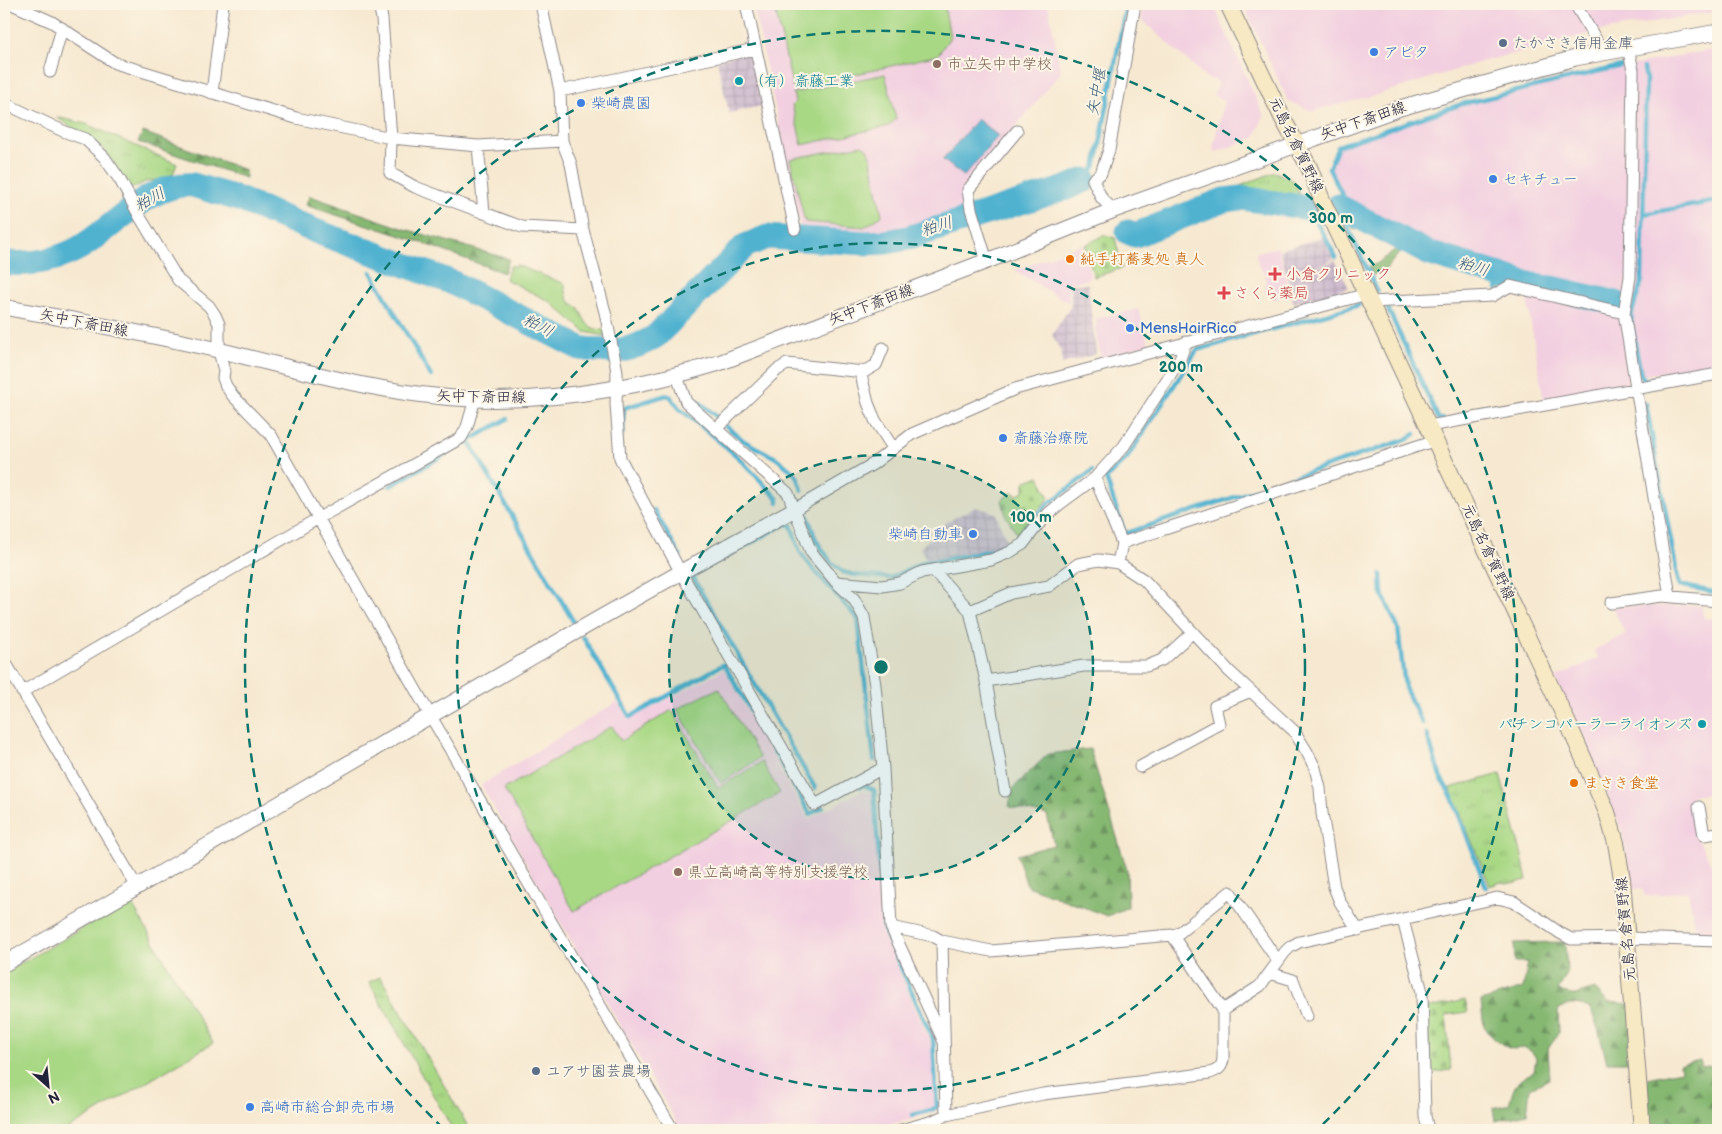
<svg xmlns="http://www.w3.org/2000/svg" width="1722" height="1134" viewBox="0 0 1722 1134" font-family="'Balsamiq Sans','Klee One',sans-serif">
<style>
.built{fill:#f2cfe0}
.industrial{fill:url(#industrial-grid)}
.grass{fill:url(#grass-tufts);stroke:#667d60}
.forest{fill:url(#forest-firs);stroke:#546d56}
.cemetery{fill:url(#cemetery-stones);stroke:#667d60}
.park{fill:#a9d885;stroke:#667d60}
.water{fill:#51b2d0;stroke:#3a6a86}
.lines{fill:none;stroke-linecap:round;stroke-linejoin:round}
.stream{stroke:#51b2d0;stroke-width:4.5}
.river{stroke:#51b2d0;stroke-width:25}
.minor-casing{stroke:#8c8686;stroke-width:13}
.tertiary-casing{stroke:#8c8686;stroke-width:17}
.secondary-casing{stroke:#8c8686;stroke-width:18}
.minor{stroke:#fff;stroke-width:11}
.tertiary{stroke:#fff;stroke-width:15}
.secondary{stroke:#f7e9c3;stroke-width:16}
.ring{fill:none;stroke:#0f766e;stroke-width:2.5;stroke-dasharray:9 6}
.service-dot{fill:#5c6f8a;stroke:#fcf5e5;stroke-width:2}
.shop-dot{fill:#3f7fe0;stroke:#fcf5e5;stroke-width:2}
.education-dot{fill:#8d6e63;stroke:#fcf5e5;stroke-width:2}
.culture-dot{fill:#0f9aa8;stroke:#fcf5e5;stroke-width:2}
.food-dot{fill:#e8710a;stroke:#fcf5e5;stroke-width:2}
.health-dot{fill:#e0444e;stroke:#fcf5e5;stroke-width:2}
.labels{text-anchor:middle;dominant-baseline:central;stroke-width:4;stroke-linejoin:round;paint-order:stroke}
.service-label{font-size:15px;fill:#4e5e75;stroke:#fcf5e5;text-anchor:start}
.shop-label{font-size:15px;fill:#366cbe;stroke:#fcf5e5;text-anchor:start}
.education-label{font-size:15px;fill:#785e54;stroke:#fcf5e5;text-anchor:start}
.culture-label{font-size:15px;fill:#0d838f;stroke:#fcf5e5;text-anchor:start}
.street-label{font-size:15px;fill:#22223b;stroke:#fcf5e5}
.food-label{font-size:15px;fill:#c56008;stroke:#fcf5e5;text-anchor:start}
.health-label{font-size:15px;fill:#be3a42;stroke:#fcf5e5;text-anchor:start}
.water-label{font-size:16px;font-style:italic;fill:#355c77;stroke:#fcf5e5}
.centre{fill:#0f766e;stroke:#fcf5e5;stroke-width:2.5}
.ring-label{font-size:15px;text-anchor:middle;font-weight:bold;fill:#0f766e;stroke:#fcf5e5;stroke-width:4;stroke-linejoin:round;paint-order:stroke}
</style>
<defs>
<pattern id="industrial-grid" width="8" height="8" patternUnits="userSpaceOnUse" patternTransform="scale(1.25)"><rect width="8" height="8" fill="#cfbdcf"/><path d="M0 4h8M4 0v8" fill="none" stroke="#b1a2b3"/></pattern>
<pattern id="grass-tufts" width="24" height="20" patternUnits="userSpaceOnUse" patternTransform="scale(1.25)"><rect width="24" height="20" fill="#a9d885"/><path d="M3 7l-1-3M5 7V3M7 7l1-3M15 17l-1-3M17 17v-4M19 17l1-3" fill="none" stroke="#91b974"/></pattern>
<pattern id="forest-firs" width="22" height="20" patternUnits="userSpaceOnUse" patternTransform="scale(1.25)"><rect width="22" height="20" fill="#86b872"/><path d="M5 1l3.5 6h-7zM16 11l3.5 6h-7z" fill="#6d955f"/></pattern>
<pattern id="cemetery-stones" width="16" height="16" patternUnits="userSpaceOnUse" patternTransform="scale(1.25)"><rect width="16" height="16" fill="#a9d885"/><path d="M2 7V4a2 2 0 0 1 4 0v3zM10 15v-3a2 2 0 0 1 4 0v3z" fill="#91b974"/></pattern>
</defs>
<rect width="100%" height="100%" fill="#fcf5e5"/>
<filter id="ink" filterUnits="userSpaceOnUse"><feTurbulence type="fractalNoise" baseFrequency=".02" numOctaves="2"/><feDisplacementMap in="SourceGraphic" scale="10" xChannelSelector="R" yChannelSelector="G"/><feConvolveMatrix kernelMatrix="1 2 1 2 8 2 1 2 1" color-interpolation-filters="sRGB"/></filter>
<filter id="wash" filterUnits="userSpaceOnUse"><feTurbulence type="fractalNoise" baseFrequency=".0096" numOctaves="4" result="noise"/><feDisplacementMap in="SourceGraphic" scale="20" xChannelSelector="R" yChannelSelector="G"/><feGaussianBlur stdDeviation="1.12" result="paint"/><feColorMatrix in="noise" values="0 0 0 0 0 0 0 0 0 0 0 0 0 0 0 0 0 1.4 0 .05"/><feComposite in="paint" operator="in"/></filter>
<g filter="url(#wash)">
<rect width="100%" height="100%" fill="#f7e9d1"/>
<!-- built -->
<path class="built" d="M753,4h295l13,68 -94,114 -1,24 -86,26 -79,-7z
M1142,4h71l51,112 -10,22 -38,14 -3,-4 11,-47 -11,-6 5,-11 -1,-3 -10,-3 -66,-59z
M1243,4h475v7l-118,20 -119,31 -105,33 -64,16 -24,-10z
M1718,49v314l-91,15v8l-83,15 -21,-125 -94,-28 -82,-47 -16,-33 7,-22 117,-38 102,-26 90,-20z
M1082,244l8,32 -4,4 -17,3v20l-54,-32z
M1278,247l12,48 -15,4 -8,-4 -2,-4 1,-16 -8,-10 -2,-10 1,-3z
M1138,309l11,35 -48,14 -6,-29 2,-6 -2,-4z
M1701,605l3,14 14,-1v176l-25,1 -2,5 7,39 20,38v55l-22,-1 -8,-40 -43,5 -3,-8 -11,1 -9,-59 -67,-152 43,-20 -4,-8 32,-16 -14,-27z
M724,669l84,150 55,-29 12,4 6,136 49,111 9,67 -6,5 -64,17h-188l-200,-345 136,-83 12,18z"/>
<!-- industrial -->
<path class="industrial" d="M745,53l8,5 9,48 -33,7 -12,-53z
M1323,237l11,21 -7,5 -41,10 -6,-23z
M1335,260l14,28 -56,15 -6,-28 40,-11z
M1071,284h17l8,70 -34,10v-11l-10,-18 19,-29z
M976,507l20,6 11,29 -15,7 -48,10h-18l-6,-11 28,-27z"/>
<!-- grass -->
<path class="grass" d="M56,117l30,7 91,40 -4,10 -11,5 -17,3 -15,7 -27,-41z
M1275,172l19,9 8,21 -27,-5 -55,-3z
M1245,201l25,5v4l-17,-3 -29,5 -84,31 -13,-2 -10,-7 3,-2 16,7 47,-17 40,-17z
M1500,774l21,78 6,28 -21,4 -5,-2 -11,4 -40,-98z
M380,977l6,9 84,144h-17l-84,-148z"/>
<!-- forest -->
<path class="forest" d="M143,132l102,38 1,8 -108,-36z
M310,196l95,33 104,30 -5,14 -93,-34 -106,-34z
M1343,213l63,32 -21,25 -12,5 -4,-8 9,-4 18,-14 -8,-12 -8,-5 -14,-5 -12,3z
M1090,749l37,121 1,37 -21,9 -80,-30 -10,-31 37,-10 -7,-30 -38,-8 3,-18 36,-35z
M1565,942l2,31 -9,18 18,4 19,-6 12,13 24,2 2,58h-26l-9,-33 -7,-20c-13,-6 -21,-7 -33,1l1,22 -11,17 2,30 -20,9 -3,26 -32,7 -2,-13 16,-4c5,-18 7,-24 25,-32l2,-14c-11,-17 -14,-6 -27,-10 -3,-1 -7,-4 -10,-6 -17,-11 -16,-22 -18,-41l42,-13 5,-26h-13l-1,-19z
M1700,1060l2,7 12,-2 4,33v28c-16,4 -40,8 -54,-3l-15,2 -2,-47 34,-7 -1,-6z"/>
<!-- cemetery -->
<path class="cemetery" d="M1105,235l10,3 7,30 -28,9 -9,-32z
M1039,476l10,22 -32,36 -11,-18 -4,-16 10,-8 5,3 7,-4v-9z
M1465,1000l3,12 -22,3 5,55 -21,3 -4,-64z"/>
<!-- park -->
<path class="park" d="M774,4h170l6,33 -12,18 -145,34z
M885,74l11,45 -7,7 -87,19 -10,-40 3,-3 -2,-9z
M862,145l7,5 13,66 -18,11 -59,-5 -15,-63z
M511,265l4,2 1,-2 49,19c1,7 1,14 6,19 4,3 4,1 7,5 9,13 7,21 26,22l2,6 -21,-4 -36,-31 -44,-22z
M719,688l41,70 -39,25 -44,-74z
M672,710l46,78 44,-26 18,31 -206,118 -70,-122 108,-63 9,15z
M130,901l83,142 -147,87h-62v-157z"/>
<!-- water -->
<path class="water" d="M977,119l21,17 -34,40 -21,-16z"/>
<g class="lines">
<!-- stream -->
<path class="stream" d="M1644,68l2,12 -4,200 -10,32 -1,10 10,53 4,5 73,-12
M1085,180l10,-13 4,-17 27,-146
M1338,206l39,85
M1309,208l27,49
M1352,214l-23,-46 9,-22 124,-42 159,-38
M1643,214l75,-13
M371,272l60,104
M1497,289l11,-12
M1359,305l-162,45 -70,108 -21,20 18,54 3,1 281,-94 7,-5
M1388,309l51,111 4,-1
M698,401l18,15
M1646,404l33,181 39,8
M726,426l18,15 32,17 16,13 6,7 4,12
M623,433l1,-25 43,-13 4,2 8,11 59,49 40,42v4
M471,445l102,176
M390,486l117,-67
M654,510l26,46
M807,514l9,26 15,22 12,10 12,3 35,3 34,-16 18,-2 50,-10 20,-7 36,-39 44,-33
M1381,575l1,18 16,35 7,60 17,35
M583,637l47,80 94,-53 86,150 13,-7
M1427,734l13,42 12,21 34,90
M860,787l4,-2 10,5 10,140 49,109 4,68 -6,3 -18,5
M815,788l-122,-210 1,-4 91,-50 6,1 9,27 12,16 46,51 16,141"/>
<!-- river -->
<path class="river" d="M1338,206l90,47 111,34 13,1 64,15
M1128,232l7,3 89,-35 17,-2 68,10
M4,263c27,2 53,-2 77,-16 34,-20 69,-65 112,-62l46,14 76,32 136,51 129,66c30,5 49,5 76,-12l89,-90 22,-9 100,6 19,-1 22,-4 158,-50 19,-8"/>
</g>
</g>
<g filter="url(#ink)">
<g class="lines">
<!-- minor casing -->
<g class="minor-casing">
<path id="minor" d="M12,4l40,18 63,41 181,55 95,20 87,8 84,-5
M379,4l3,15 9,119 -1,35 25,14 107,40 61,3
M541,4l19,87 2,50 9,23 12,66 22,82 11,54 1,7 -1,31 4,54 60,113 135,234 68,-37
M746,4l49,225
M1575,4l29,49
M1628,48l5,22 -3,207 -6,36 46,283
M50,72l12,-44
M560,91l195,-42
M212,93l11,-89
M4,103l59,28 22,8 19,18 16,23 20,37 38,63 31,26 6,9 4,9v27l5,20 -1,7 3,8 7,10 38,39 159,280 243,415
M478,146l6,67
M1114,210l-12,-11 -9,-19 8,-7 8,-23 26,-146
M987,261l-16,-52 -3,-19 49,-59
M1371,302l121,-6 18,-10 114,27
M860,371l8,32 7,17 18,28
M677,376l9,26 102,91 23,59 25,30 18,17 10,18 11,68 8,83 8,159 53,115
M1429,426l289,-52
M717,428l60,-58 10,-6 77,8 12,-7 7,-17
M1095,478l27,65
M795,509l78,-45 39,-30 103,-45 352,-95
M1118,563l4,-20 314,-103
M933,570l37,41 41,-18 38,-7 29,-22 21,-4 19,3 26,17 85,91 65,60 13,21 8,16 5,20 2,25 12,74 6,15 18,28
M836,582l46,4 18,-3 22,-11 69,-12 19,-8 13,-8 13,-17 13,-14 12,-10 34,-25 29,-32 55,-85 7,-19
M1611,603l51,-7 56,5
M970,611l16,70 19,110
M4,660l133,227
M986,681l98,-15h63l15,-6 31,-28
M22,692l295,-173 144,-81 6,-11 8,-28
M1140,767l79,-43 -4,-18 36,-15
M1699,807l5,28 14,-2
M1403,920l19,72 3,124 3,14
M891,927l42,9 9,5 49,10 181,-16 7,-2 51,-41 48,69
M1172,935l51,75
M942,941l4,174
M1270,973l23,7 14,36
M901,1130l32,-9 13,-6 97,-21 167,-21c8,-3 12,-5 13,-14v-49l37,-24 25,-34 5,-5 9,-5 198,-44 17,4 46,31 11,6 56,-1 91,3"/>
</g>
<!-- tertiary casing -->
<g class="tertiary-casing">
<path id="tertiary" d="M4,307c72,14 146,27 218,44 83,20 166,45 251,48 83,3 167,-12 246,-36l268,-102 127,-51 286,-102 175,-50 143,-26
M4,964c264,-152 524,-309 791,-455"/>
</g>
<!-- secondary casing -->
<g class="secondary-casing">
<path id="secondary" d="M1228,4l55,115 26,48 13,33 249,530 36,82 9,31 6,36 20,251"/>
</g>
<!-- minor -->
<use href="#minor" class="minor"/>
<!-- tertiary -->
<use href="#tertiary" class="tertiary"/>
<!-- secondary -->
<use href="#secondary" class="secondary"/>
</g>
</g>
<!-- distance rings -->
<circle cx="881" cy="667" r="212" fill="#0f766e" fill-opacity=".12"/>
<g class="ring">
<circle cx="881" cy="667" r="212"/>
<circle cx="881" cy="667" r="424"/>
<path d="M443 1128A636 636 0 1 1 1319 1128"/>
</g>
<!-- markers -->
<g class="service-dot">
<circle cx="1503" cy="43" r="5"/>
<circle cx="536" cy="1071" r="5"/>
</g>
<g class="shop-dot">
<circle cx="1374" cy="52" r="5"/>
<circle cx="581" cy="103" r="5"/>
<circle cx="1493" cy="179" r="5"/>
<circle cx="1130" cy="328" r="5"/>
<circle cx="1003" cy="438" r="5"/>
<circle cx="973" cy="534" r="5"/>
<circle cx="250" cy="1107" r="5"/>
</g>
<g class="education-dot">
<circle cx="937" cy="64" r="5"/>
<circle cx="678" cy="872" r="5"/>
</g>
<g class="culture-dot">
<circle cx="739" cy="81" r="5"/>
<circle cx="1702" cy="724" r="5"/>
</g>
<g class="food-dot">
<circle cx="1070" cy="259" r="5"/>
<circle cx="1574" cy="783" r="5"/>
</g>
<g class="health-dot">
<path d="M1272.5 266.5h5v5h5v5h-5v5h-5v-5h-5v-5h5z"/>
<path d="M1221.5 285.5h5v5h5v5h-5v5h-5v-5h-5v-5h5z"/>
</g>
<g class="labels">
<!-- service labels -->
<g class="service-label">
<text x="1513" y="43">たかさき信用金庫</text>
<text x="546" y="1071">ユアサ園芸農場</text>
</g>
<!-- shop labels -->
<g class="shop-label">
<text x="1384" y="52">アピタ</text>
<text x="591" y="103">柴崎農園</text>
<text x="1503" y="179">セキチュー</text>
<text x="1140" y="328">MensHairRico</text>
<text x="1013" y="438">斎藤治療院</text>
<text x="963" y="534" text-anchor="end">柴崎自動車</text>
<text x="260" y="1107">高崎市総合卸売市場</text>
</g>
<!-- education labels -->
<g class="education-label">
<text x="947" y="64">市立矢中中学校</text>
<text x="688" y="872">県立高崎高等特別支援学校</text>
</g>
<!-- culture labels -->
<g class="culture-label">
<text x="749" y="81">（有）斎藤工業</text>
<text x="1692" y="724" text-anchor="end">パチンコパーラーライオンズ</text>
</g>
<!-- street labels -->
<g class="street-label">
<text transform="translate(1363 121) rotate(-19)">矢中下斎田線</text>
<text transform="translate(1296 145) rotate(64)">元島名倉賀野線</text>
<text transform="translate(871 305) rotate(-21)">矢中下斎田線</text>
<text transform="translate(84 323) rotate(11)">矢中下斎田線</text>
<text transform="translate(481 397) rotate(1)">矢中下斎田線</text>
<text transform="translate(1488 552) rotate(65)">元島名倉賀野線</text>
<text transform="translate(1626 929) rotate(-95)">元島名倉賀野線</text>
</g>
<!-- food labels -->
<g class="food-label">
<text x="1080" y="259">純手打蕎麦処 真人</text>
<text x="1584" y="783">まさき食堂</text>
</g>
<!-- health labels -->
<g class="health-label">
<text x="1286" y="274">小倉クリニック</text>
<text x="1234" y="293">さくら薬局</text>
</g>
<!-- water labels -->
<g class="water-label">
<text transform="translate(1097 92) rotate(-80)">矢中堰</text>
<text transform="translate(150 200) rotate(-29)">粕川</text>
<text transform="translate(937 227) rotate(-17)">粕川</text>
<text transform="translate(1473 267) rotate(17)">粕川</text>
<text transform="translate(538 326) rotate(27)">粕川</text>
</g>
</g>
<circle cx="881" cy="667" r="8" class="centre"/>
<g class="ring-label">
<text x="1331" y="223">300 m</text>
<text x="1181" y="372">200 m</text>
<text x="1031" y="522">100 m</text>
</g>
<!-- margin -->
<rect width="1722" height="1134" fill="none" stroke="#fcf5e5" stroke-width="20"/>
<!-- north arrow -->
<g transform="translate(48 1086) rotate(153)" stroke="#fcf5e5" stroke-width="4" paint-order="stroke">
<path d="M0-4L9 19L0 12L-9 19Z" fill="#22223b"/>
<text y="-8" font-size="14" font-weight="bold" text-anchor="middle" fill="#22223b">N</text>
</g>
</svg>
